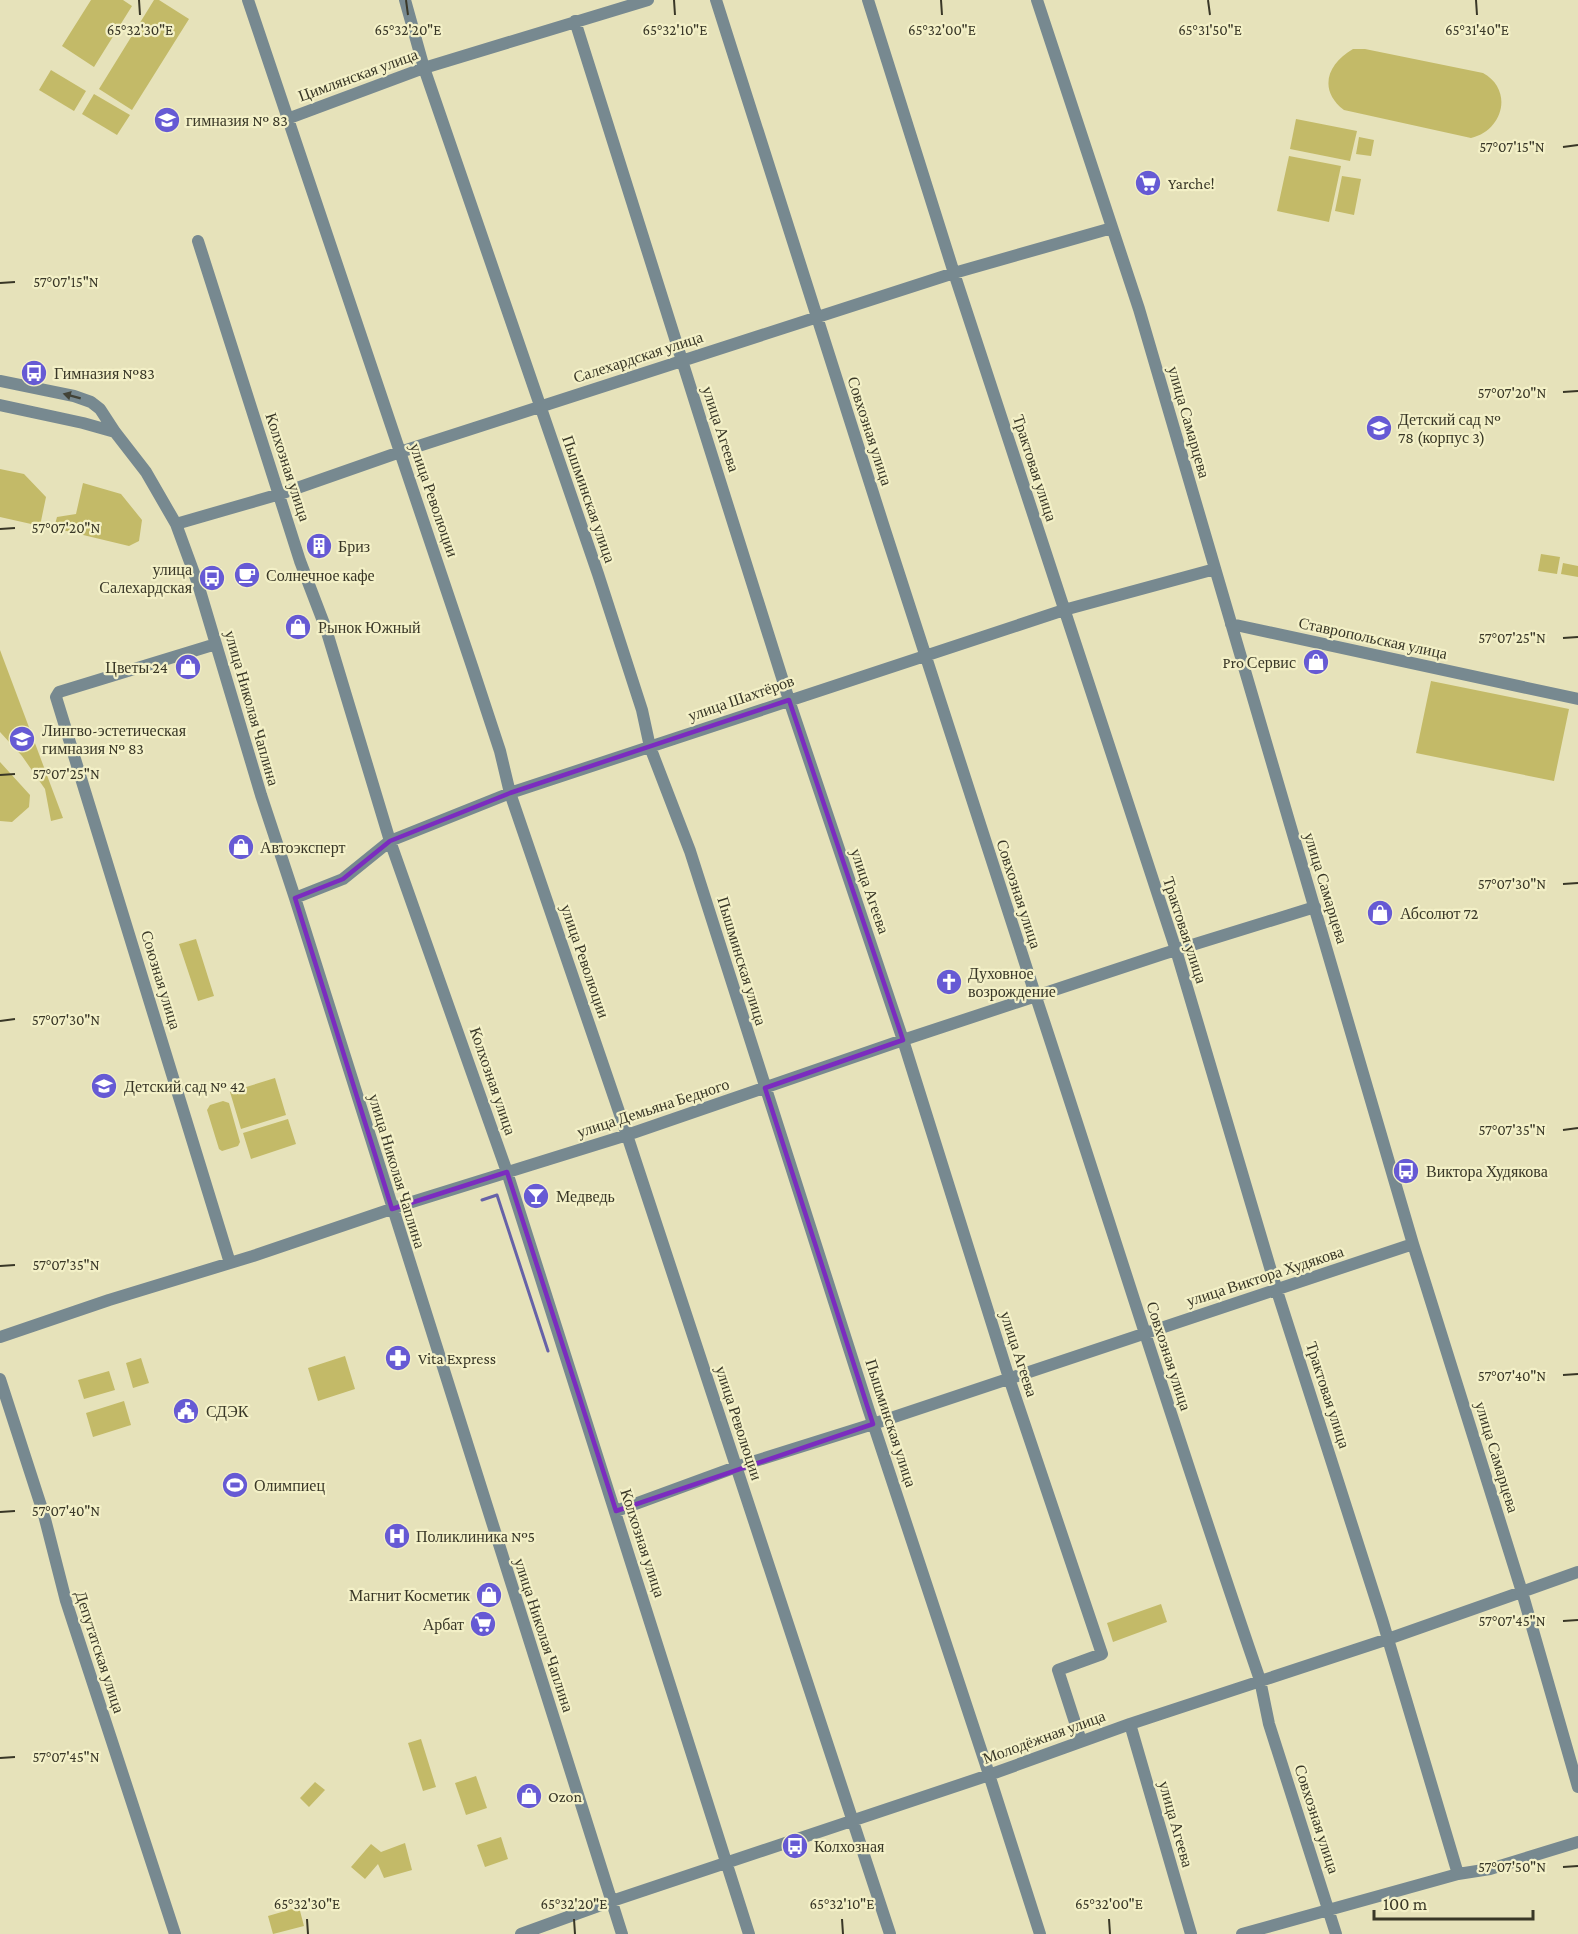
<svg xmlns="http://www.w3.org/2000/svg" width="1578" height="1934" viewBox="0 0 1578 1934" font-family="'Crimson Pro',serif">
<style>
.green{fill:#c3ba68}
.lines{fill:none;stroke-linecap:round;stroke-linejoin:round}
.stream{stroke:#6662a8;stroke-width:3}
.minor{stroke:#778990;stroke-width:12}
.oneway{fill:#424337}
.marked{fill:none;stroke:#7b2cbf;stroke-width:4.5;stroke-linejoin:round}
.ticks{fill:none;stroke:#393727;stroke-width:2}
.labels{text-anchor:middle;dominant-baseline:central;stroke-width:4.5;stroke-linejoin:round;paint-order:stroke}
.street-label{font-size:16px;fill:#393727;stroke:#f3f0c7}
.poi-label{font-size:16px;fill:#393727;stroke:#f3f0c7;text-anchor:start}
.ticks-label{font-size:15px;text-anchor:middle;fill:#393727;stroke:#f3f0c7;stroke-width:4.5;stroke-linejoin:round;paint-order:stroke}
</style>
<rect width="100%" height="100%" fill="#e6e2ba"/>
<!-- green -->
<path class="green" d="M91,0h32l9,6 -38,61 -32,-21z
M154,0h5l30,19 -57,91 -33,-21z
M1353,49h12l118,24c31,17 20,58 -12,65l-127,-28c-26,-20 -17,-46 9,-61z
M51,70l35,21 -12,20 -35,-21z
M94,94l36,21 -13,20 -35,-21z
M1296,119l61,12 -7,30 -60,-12z
M1359,137l15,3 -3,16 -15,-2z
M1289,156l52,10 -12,56 -52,-11z
M1342,176l19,3 -7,36 -19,-4z
M0,469l24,5 22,23 -6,29 -40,-9z
M83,483l38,11 21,26 -3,21 -10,5 -75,-18 3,-11 19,-3z
M1541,554l19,3 -3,17 -19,-3z
M1563,563l15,3v11l-17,-3z
M0,650l63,168 -12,3 -6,-32 -23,-33 -22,-24z
M1431,681l138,28 -15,72 -138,-28z
M0,762l30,33 -1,12 -17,15 -12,-1z
M196,939l18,57 -16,5 -19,-57z
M275,1078l11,37 -45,14 -11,-37z
M223,1101l6,2 11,39 -2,4 -16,5 -3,-2 -12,-39 3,-5z
M288,1119l8,25 -45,15 -8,-26z
M345,1356l10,33 -37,12 -10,-33z
M141,1358l8,25 -16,5 -7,-25z
M109,1371l6,19 -31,9 -6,-19z
M124,1401l7,24 -38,12 -7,-24z
M1161,1604l6,18 -54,20 -6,-19z
M421,1739l15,48 -13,4 -15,-48z
M476,1776l11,32 -21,7 -11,-32z
M315,1782l10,8 -16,17 -9,-9z
M501,1837l7,22 -23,8 -8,-22z
M405,1843l7,27 -28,8 -6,-14 -13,15 -14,-12 20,-23 10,8z
M299,1907l5,19 -31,8 -5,-18z"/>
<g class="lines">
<!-- stream -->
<path class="stream" d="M482,1200l15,-5 51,156"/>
<!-- minor -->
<path class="minor" d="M248,0l224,666 28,85 10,42 117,342 263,799
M405,0l19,68 174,506 44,136 8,37 40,104 179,560 116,351 55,172
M716,0c105,333 212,665 320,997 75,228 146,457 224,683l9,44 67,210
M868,0l86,273 222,677 101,341 105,328 76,255
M1037,0l102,309 274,935 109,348 56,195
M575,21l214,679 114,340 106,338 93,276 -44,16 23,71
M287,119l137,-51 224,-68
M198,241l102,320 26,68 64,212 117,331 242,762
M0,381l74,15 17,6 9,7 15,23 31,40 30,52 22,60 63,211 34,103 327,1036
M0,405l83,18 32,9
M176,524l104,-30 120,-42 554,-179 158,-45
M1231,624l347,75
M216,644l-157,48 -3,5 174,566
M295,898l48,-19 47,-38 120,-48 554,-183 151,-41
M0,1337l109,-37 144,-44 159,-54 215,-67 276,-95 260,-86 152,-47
M0,1379l44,136 22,86 109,333
M616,1511l120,-44 137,-43 540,-180
M1130,1724l61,210
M521,1934l91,-33 377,-126 141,-51 258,-85 190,-67
M1242,1934l216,-60 32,-5 88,-27"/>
</g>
<!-- one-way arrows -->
<defs><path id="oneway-solid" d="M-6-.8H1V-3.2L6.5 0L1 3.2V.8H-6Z" transform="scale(1.5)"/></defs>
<use class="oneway" href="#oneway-solid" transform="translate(72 396) rotate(-165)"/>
<!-- marked area -->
<path class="marked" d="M789,700l114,340 -138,48 108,336 -257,87 -109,-339 -115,37 -97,-311 48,-19 47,-38 120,-48z"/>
<!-- ticks -->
<path class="ticks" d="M139,0l1,15M406,0l2,15M674,0l1,15M941,0l1,15M1208,0l2,15M1476,0l1,15M1563,147l15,-2M0,283l15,-1M1563,392l15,-1M0,529l15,-1M1563,638l15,-1M0,775l15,-1M1563,884l15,-1M0,1021l15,-2M1563,1130l15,-2M0,1266l15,-1M1563,1375l15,-1M0,1512l15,-1M1563,1621l15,-1M0,1758l15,-1M1563,1867l15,-1M307,1919l1,15M574,1919l1,15M842,1919l1,15M1109,1919l1,15"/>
<!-- icons -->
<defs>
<g id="school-disc" transform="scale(1.35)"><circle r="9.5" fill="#665ad4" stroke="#f3f0c7"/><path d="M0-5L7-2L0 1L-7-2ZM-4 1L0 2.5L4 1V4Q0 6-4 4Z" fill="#fff"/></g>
<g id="supermarket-disc" transform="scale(1.35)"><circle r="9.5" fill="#665ad4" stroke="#f3f0c7"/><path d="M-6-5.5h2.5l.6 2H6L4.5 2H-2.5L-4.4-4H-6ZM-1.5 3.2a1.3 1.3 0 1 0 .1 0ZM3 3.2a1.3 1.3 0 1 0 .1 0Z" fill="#fff"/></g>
<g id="bus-disc" transform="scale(1.35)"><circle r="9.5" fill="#665ad4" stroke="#f3f0c7"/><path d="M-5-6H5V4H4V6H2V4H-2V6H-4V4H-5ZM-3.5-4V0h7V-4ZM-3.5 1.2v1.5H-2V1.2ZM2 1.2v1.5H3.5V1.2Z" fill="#fff"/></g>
<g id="building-disc" transform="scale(1.35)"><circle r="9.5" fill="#665ad4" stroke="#f3f0c7"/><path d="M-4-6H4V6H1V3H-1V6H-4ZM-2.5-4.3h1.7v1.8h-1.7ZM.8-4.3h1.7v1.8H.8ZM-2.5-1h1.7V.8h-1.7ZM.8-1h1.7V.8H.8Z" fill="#fff"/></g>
<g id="cafe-disc" transform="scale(1.35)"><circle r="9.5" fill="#665ad4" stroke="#f3f0c7"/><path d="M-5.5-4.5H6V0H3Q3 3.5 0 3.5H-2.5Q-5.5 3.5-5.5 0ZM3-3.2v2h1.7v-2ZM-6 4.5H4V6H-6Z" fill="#fff"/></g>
<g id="shop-disc" transform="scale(1.35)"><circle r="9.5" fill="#665ad4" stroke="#f3f0c7"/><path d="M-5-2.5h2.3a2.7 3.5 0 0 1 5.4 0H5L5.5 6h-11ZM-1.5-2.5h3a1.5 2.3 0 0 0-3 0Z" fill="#fff"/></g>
<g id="church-disc" transform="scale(1.35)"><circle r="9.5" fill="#665ad4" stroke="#f3f0c7"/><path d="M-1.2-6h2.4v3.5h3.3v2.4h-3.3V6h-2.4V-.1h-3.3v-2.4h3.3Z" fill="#fff"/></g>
<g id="bar-disc" transform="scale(1.35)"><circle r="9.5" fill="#665ad4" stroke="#f3f0c7"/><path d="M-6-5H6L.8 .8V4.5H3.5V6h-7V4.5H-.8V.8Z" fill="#fff"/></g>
<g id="pharmacy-disc" transform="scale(1.35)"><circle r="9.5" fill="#665ad4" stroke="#f3f0c7"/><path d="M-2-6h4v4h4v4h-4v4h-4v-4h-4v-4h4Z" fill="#fff"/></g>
<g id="civic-disc" transform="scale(1.35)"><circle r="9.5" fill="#665ad4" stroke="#f3f0c7"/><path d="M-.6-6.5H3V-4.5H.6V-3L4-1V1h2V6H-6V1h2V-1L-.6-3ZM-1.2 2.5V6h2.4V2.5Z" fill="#fff"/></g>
<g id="stadium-disc" transform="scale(1.35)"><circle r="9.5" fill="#665ad4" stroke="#f3f0c7"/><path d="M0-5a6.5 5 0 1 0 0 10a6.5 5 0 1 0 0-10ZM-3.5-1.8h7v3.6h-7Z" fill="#fff"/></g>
<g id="hospital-disc" transform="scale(1.35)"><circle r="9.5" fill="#665ad4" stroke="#f3f0c7"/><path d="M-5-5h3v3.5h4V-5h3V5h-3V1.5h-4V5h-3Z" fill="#fff"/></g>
</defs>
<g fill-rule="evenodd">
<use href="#school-disc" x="167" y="120"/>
<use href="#supermarket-disc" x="1148" y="183"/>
<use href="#bus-disc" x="34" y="373"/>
<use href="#school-disc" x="1379" y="428"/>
<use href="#building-disc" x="319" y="546"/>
<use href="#cafe-disc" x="247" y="575"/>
<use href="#bus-disc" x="212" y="578"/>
<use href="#shop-disc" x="298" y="627"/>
<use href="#shop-disc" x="1316" y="662"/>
<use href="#shop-disc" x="188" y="667"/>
<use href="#school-disc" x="22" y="739"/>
<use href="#shop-disc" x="241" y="847"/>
<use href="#shop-disc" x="1380" y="913"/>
<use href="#church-disc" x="949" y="982"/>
<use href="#school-disc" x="104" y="1086"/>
<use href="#bus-disc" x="1406" y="1171"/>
<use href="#bar-disc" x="536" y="1196"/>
<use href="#pharmacy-disc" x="398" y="1358"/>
<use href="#civic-disc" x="186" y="1411"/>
<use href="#stadium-disc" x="235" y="1485"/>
<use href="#hospital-disc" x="397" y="1536"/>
<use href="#shop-disc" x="489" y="1595"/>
<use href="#supermarket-disc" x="483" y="1624"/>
<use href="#shop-disc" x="529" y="1796"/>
<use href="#bus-disc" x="795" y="1846"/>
</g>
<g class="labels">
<!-- street labels -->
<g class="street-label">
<text transform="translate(358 75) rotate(-20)">Цимлянская улица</text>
<text transform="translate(638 357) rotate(-18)">Салехардская улица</text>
<text transform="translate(1189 422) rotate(74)">улица Самарцева</text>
<text transform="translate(721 429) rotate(72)">улица Агеева</text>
<text transform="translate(870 431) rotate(72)">Совхозная улица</text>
<text transform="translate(288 467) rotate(72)">Колхозная улица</text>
<text transform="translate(1035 468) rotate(72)">Трактовая улица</text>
<text transform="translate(589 499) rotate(71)">Пышминская улица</text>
<text transform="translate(434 500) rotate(71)">улица Революции</text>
<text transform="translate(1373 638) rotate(12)">Ставропольская улица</text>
<text transform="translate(741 698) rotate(-19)">улица Шахтёров</text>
<text transform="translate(252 708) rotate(74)">улица Николая Чаплина</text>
<text transform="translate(1326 888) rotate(73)">улица Самарцева</text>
<text transform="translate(870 891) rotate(71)">улица Агеева</text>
<text transform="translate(1019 894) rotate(72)">Совхозная улица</text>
<text transform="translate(1185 930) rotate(72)">Трактовая улица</text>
<text transform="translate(585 961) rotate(71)">улица Революции</text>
<text transform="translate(742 961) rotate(73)">Пышминская улица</text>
<text transform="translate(161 980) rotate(73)">Союзная улица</text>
<text transform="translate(493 1081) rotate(71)">Колхозная улица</text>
<text transform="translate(653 1108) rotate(-18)">улица Демьяна Бедного</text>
<text transform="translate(397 1171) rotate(73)">улица Николая Чаплина</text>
<text transform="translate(1265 1276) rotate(-18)">улица Виктора Худякова</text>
<text transform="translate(1019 1354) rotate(72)">улица Агеева</text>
<text transform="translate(1169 1356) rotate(72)">Совхозная улица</text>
<text transform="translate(1328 1395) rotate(72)">Трактовая улица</text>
<text transform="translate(739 1423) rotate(72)">улица Революции</text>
<text transform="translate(891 1423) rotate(72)">Пышминская улица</text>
<text transform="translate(1497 1457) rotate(73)">улица Самарцева</text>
<text transform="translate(643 1543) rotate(72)">Колхозная улица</text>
<text transform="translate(544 1635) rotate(72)">улица Николая Чаплина</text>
<text transform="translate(100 1652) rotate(72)">Депутатская улица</text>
<text transform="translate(1044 1737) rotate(-20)">Молодёжная улица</text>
<text transform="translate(1317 1819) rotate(72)">Совхозная улица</text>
<text transform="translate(1176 1824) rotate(74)">улица Агеева</text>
</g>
<!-- poi labels -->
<g class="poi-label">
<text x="186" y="120">гимназия № 83</text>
<text x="1168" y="183">Yarche!</text>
<text x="54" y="373">Гимназия №83</text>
<text x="1398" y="419">Детский сад №<tspan x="1398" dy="18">78 (корпус 3)</tspan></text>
<text x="338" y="546">Бриз</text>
<text x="192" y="569" text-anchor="end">улица<tspan x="192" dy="18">Салехардская</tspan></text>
<text x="266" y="575">Солнечное кафе</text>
<text x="318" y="627">Рынок Южный</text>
<text x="1296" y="662" text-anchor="end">Pro Сервис</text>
<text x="168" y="667" text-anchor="end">Цветы 24</text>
<text x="42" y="730">Лингво-эстетическая<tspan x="42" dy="18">гимназия № 83</tspan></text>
<text x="260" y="847">Автоэксперт</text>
<text x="1400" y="913">Абсолют 72</text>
<text x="968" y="973">Духовное<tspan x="968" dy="18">возрождение</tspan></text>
<text x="124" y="1086">Детский сад № 42</text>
<text x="1426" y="1171">Виктора Худякова</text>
<text x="556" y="1196">Медведь</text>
<text x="418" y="1358">Vita Express</text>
<text x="206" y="1411">СДЭК</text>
<text x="254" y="1485">Олимпиец</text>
<text x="416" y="1536">Поликлиника №5</text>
<text x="470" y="1595" text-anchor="end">Магнит Косметик</text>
<text x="464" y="1624" text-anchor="end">Арбат</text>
<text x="548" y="1796">Ozon</text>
<text x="814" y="1846">Колхозная</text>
</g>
</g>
<g class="ticks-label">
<text x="140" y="35">65°32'30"E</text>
<text x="408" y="35">65°32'20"E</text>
<text x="675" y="35">65°32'10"E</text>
<text x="942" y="35">65°32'00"E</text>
<text x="1210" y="35">65°31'50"E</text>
<text x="1477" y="35">65°31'40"E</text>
<text x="1512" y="152">57°07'15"N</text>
<text x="66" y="287">57°07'15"N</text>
<text x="1512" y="398">57°07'20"N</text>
<text x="66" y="533">57°07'20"N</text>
<text x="1512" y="643">57°07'25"N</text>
<text x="66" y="779">57°07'25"N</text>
<text x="1512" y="889">57°07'30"N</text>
<text x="66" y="1025">57°07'30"N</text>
<text x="1512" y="1135">57°07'35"N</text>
<text x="66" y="1270">57°07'35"N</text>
<text x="1512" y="1381">57°07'40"N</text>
<text x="66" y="1516">57°07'40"N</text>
<text x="1512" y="1626">57°07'45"N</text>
<text x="66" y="1762">57°07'45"N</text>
<text x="1512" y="1872">57°07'50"N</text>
<text x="307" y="1909">65°32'30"E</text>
<text x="574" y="1909">65°32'20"E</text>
<text x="842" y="1909">65°32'10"E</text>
<text x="1109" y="1909">65°32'00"E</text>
</g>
<!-- scale -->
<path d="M1374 1910v9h159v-9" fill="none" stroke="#393727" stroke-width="3"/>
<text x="1383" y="1910" font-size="18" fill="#393727" stroke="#f3f0c7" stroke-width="4.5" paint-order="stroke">100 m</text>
</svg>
